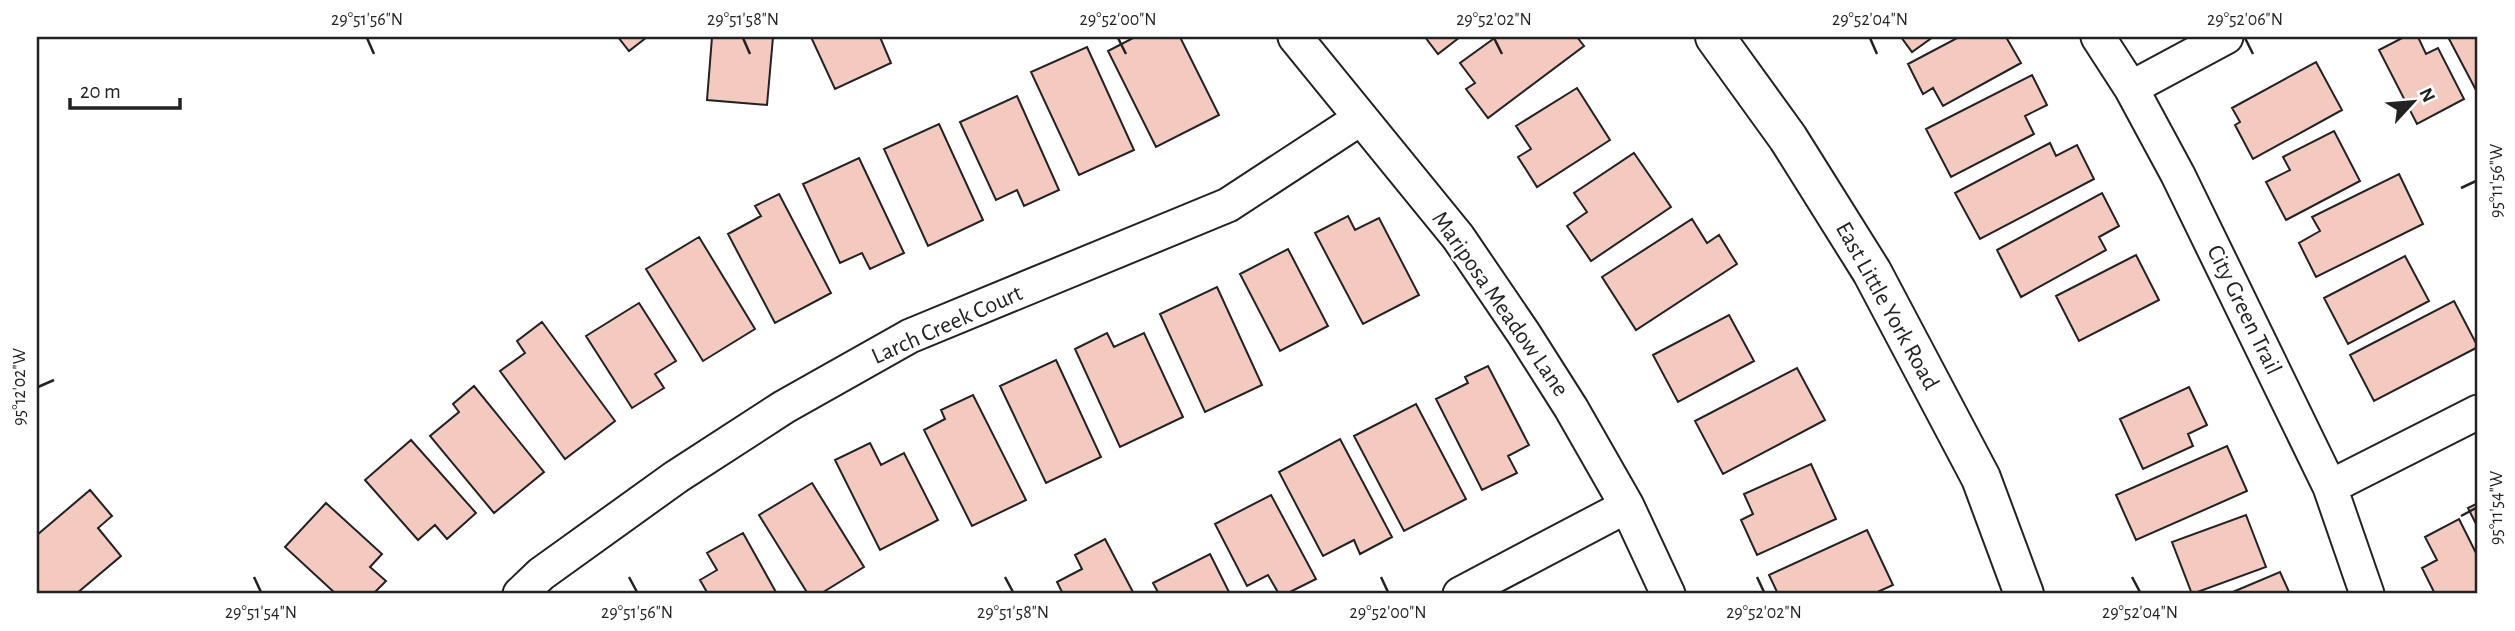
<svg xmlns="http://www.w3.org/2000/svg" width="2515" height="631" viewBox="0 0 2515 631" font-family="'Alegreya Sans',sans-serif">
<style>
.building{fill:#f3c9c0;stroke:#222;stroke-width:2}
.lines{fill:none;stroke-linecap:round;stroke-linejoin:round}
.minor-casing{stroke:#222;stroke-width:37}
.tertiary-casing{stroke:#222;stroke-width:42}
.minor{stroke:#fff;stroke-width:33}
.tertiary{stroke:#fff;stroke-width:38}
.ticks{fill:none;stroke:#222;stroke-width:2.5}
.labels{text-anchor:middle;dominant-baseline:central;stroke-width:5;stroke-linejoin:round;paint-order:stroke}
.street-label{font-size:24px;fill:#222;stroke:#fff}
.neatline{fill:none;stroke:#222;stroke-width:2.5}
.ticks-label{font-size:18px;text-anchor:middle;fill:#222}
</style>
<rect width="100%" height="100%" fill="#fff"/>
<!-- building -->
<path class="building" d="M618,37h29l-18,14z
M712,37h61l-6,68 -60,-5z
M811,37h69l11,26 -56,26z
M1135,37h45l39,78 -63,32 -48,-96z
M1425,37h35l-22,17z
M1496,37h81l7,9 -96,72 -22,-29 9,-6 -15,-20z
M1901,37h32l-21,15z
M1959,37h47l15,26 -78,43 -10,-18 -10,6 -15,-30z
M2404,37h14l8,17 12,-6 26,51 -47,25 -38,-74z
M2448,37h30v54l-1,1z
M1087,47l47,103 -55,25 -48,-103z
M2316,62l26,48 -89,49 -18,-34 5,-3 -8,-14z
M2032,75l15,30 -22,11 9,18 -83,43 -25,-48z
M1577,88l33,52 -73,47 -19,-30 13,-8 -15,-23z
M1017,96l42,94 -35,16 -7,-16 -21,10 -36,-78z
M939,124l44,96 -55,26 -44,-97z
M2334,131l26,50 -74,39 -20,-38 24,-12 -7,-13z
M2050,143l6,13 21,-11 17,34 -114,60 -25,-46z
M1634,153l37,54 -80,54 -24,-35 20,-14 -13,-19z
M859,158l45,95 -34,16 -8,-16 -22,10 -37,-79z
M2399,174l24,50 -107,53 -17,-34 21,-12 -8,-14z
M2102,193l17,33 -20,11 7,13 -85,47 -24,-47z
M779,194l52,99 -56,30 -47,-89 33,-18 -6,-10z
M1348,216l7,14 24,-12 40,77 -56,29 -48,-91z
M1692,219l15,24 12,-8 18,29 -101,66 -34,-53z
M699,237l56,92 -52,32 -57,-92z
M1288,249l40,77 -48,25 -40,-77z
M2136,255l23,45 -80,41 -23,-45z
M2405,256l24,45 -81,43 -24,-46z
M1217,287l45,98 -57,27 -45,-98z
M2454,301l24,46 -104,54 -24,-46z
M639,303l37,58 -21,13 9,14 -32,20 -46,-72z
M1729,315l25,46 -76,41 -25,-47z
M542,322l73,99 -50,38 -65,-88 25,-18 -8,-12z
M1107,333l7,14 30,-14 39,84 -63,30 -45,-98z
M1056,360l45,97 -55,26 -46,-97z
M1488,366l41,79 -21,11 9,17 -35,17 -46,-91 32,-16 -3,-6z
M1797,368l28,52 -102,54 -28,-53z
M474,386l70,86 -50,41 -64,-77 29,-24 -6,-8z
M2189,387l18,38 -19,9 5,12 -50,23 -23,-50z
M973,395l53,105 -54,26 -48,-96 21,-11 -4,-9z
M1416,404l50,95 -62,32 -50,-95z
M1340,439l52,98 -32,17 -6,-14 -31,16 -44,-84z
M411,440l65,73 -29,26 -12,-14 -17,15 -53,-60z
M870,443l11,22 23,-12 34,67 -58,30 -45,-90z
M2227,446l20,45 -111,49 -20,-45z
M1811,464l25,55 -79,36 -16,-35 12,-6 -9,-20z
M812,483l52,84 -44,27h-12l-49,-79z
M90,490l22,26 -14,12 23,28 -45,38h-39v-59z
M1271,495l45,84 -30,15h-7l-11,-19 -21,11 -32,-62z
M326,503l56,51 -12,13 16,14 -13,13h-37l-51,-47z
M2478,503v25l-10,-20z
M2246,515l20,52 -74,27 -20,-52z
M2459,519l19,38v37h-43l-13,-26 15,-8 -12,-23z
M1867,530l26,55 -20,9h-95l-9,-19z
M743,533l34,61h-69l-8,-14 17,-10 -10,-17z
M1105,539l29,55h-71l-6,-12 25,-13 -7,-14z
M1210,554l20,40h-71l-6,-11z
M2280,572l10,22h-62z"/>
<g class="lines">
<!-- minor casing -->
<g class="minor-casing">
<path id="minor" d="M1295,37l163,200 66,97 47,74 56,98 41,88
M2098,37l33,51 47,87 152,312 37,107
M2131,88l95,-51
M2330,487l148,-75
M520,594l21,-20 135,-97 108,-70 126,-71 318,-131 133,-87
M1460,594l167,-88"/>
</g>
<!-- tertiary casing -->
<g class="tertiary-casing">
<path id="tertiary" d="M1715,37l73,101 84,134 109,206 43,116"/>
</g>
<!-- minor -->
<use href="#minor" class="minor"/>
<!-- tertiary -->
<use href="#tertiary" class="tertiary"/>
</g>
<!-- ticks -->
<path class="ticks" d="M367,38l7,16M743,38l7,16M1118,38l8,16M1494,38l8,16M1870,38l7,16M2245,38l8,16M2461,188l15,-7M38,387l16,-7M2461,516l15,-8M254,577l7,15M629,577l8,15M1005,577l8,15M1381,577l7,15M1757,577l7,15M2132,577l8,15"/>
<g class="labels">
<!-- street labels -->
<g class="street-label">
<text transform="translate(1500 304) rotate(55)">Mariposa Meadow Lane</text>
<text transform="translate(1887 306) rotate(61)">East Little York Road</text>
<text transform="translate(2244 310) rotate(64)">City Green Trail</text>
<text transform="translate(947 325) rotate(-24)">Larch Creek Court</text>
</g>
</g>
<!-- border -->
<rect width="2515" height="631" fill="none" stroke="#ffffff" stroke-width="77"/>
<!-- north arrow -->
<g transform="translate(2413 102) rotate(64)" stroke="#ffffff" stroke-width="5" paint-order="stroke">
<path d="M0-5L12 26L0 18L-12 26Z" fill="#222222"/>
<text y="-10" font-size="19" font-weight="bold" text-anchor="middle" fill="#222222">N</text>
</g>
<!-- scale -->
<path d="M70 98v10h110v-10" fill="none" stroke="#222222" stroke-width="3.5"/>
<text x="80" y="98" font-size="21" fill="#222222" stroke="#ffffff" stroke-width="5" paint-order="stroke">20 m</text>
<rect x="38" y="38" width="2438" height="554" class="neatline"/>
<g class="ticks-label">
<text x="367" y="25">29°51'56"N</text>
<text x="743" y="25">29°51'58"N</text>
<text x="1118" y="25">29°52'00"N</text>
<text x="1494" y="25">29°52'02"N</text>
<text x="1870" y="25">29°52'04"N</text>
<text x="2245" y="25">29°52'06"N</text>
<text transform="translate(2496 181) rotate(-90)" y="6">95°11'56"W</text>
<text transform="translate(19 387) rotate(-90)" y="6">95°12'02"W</text>
<text transform="translate(2496 508) rotate(-90)" y="6">95°11'54"W</text>
<text x="261" y="618">29°51'54"N</text>
<text x="637" y="618">29°51'56"N</text>
<text x="1013" y="618">29°51'58"N</text>
<text x="1388" y="618">29°52'00"N</text>
<text x="1764" y="618">29°52'02"N</text>
<text x="2140" y="618">29°52'04"N</text>
</g>
</svg>
